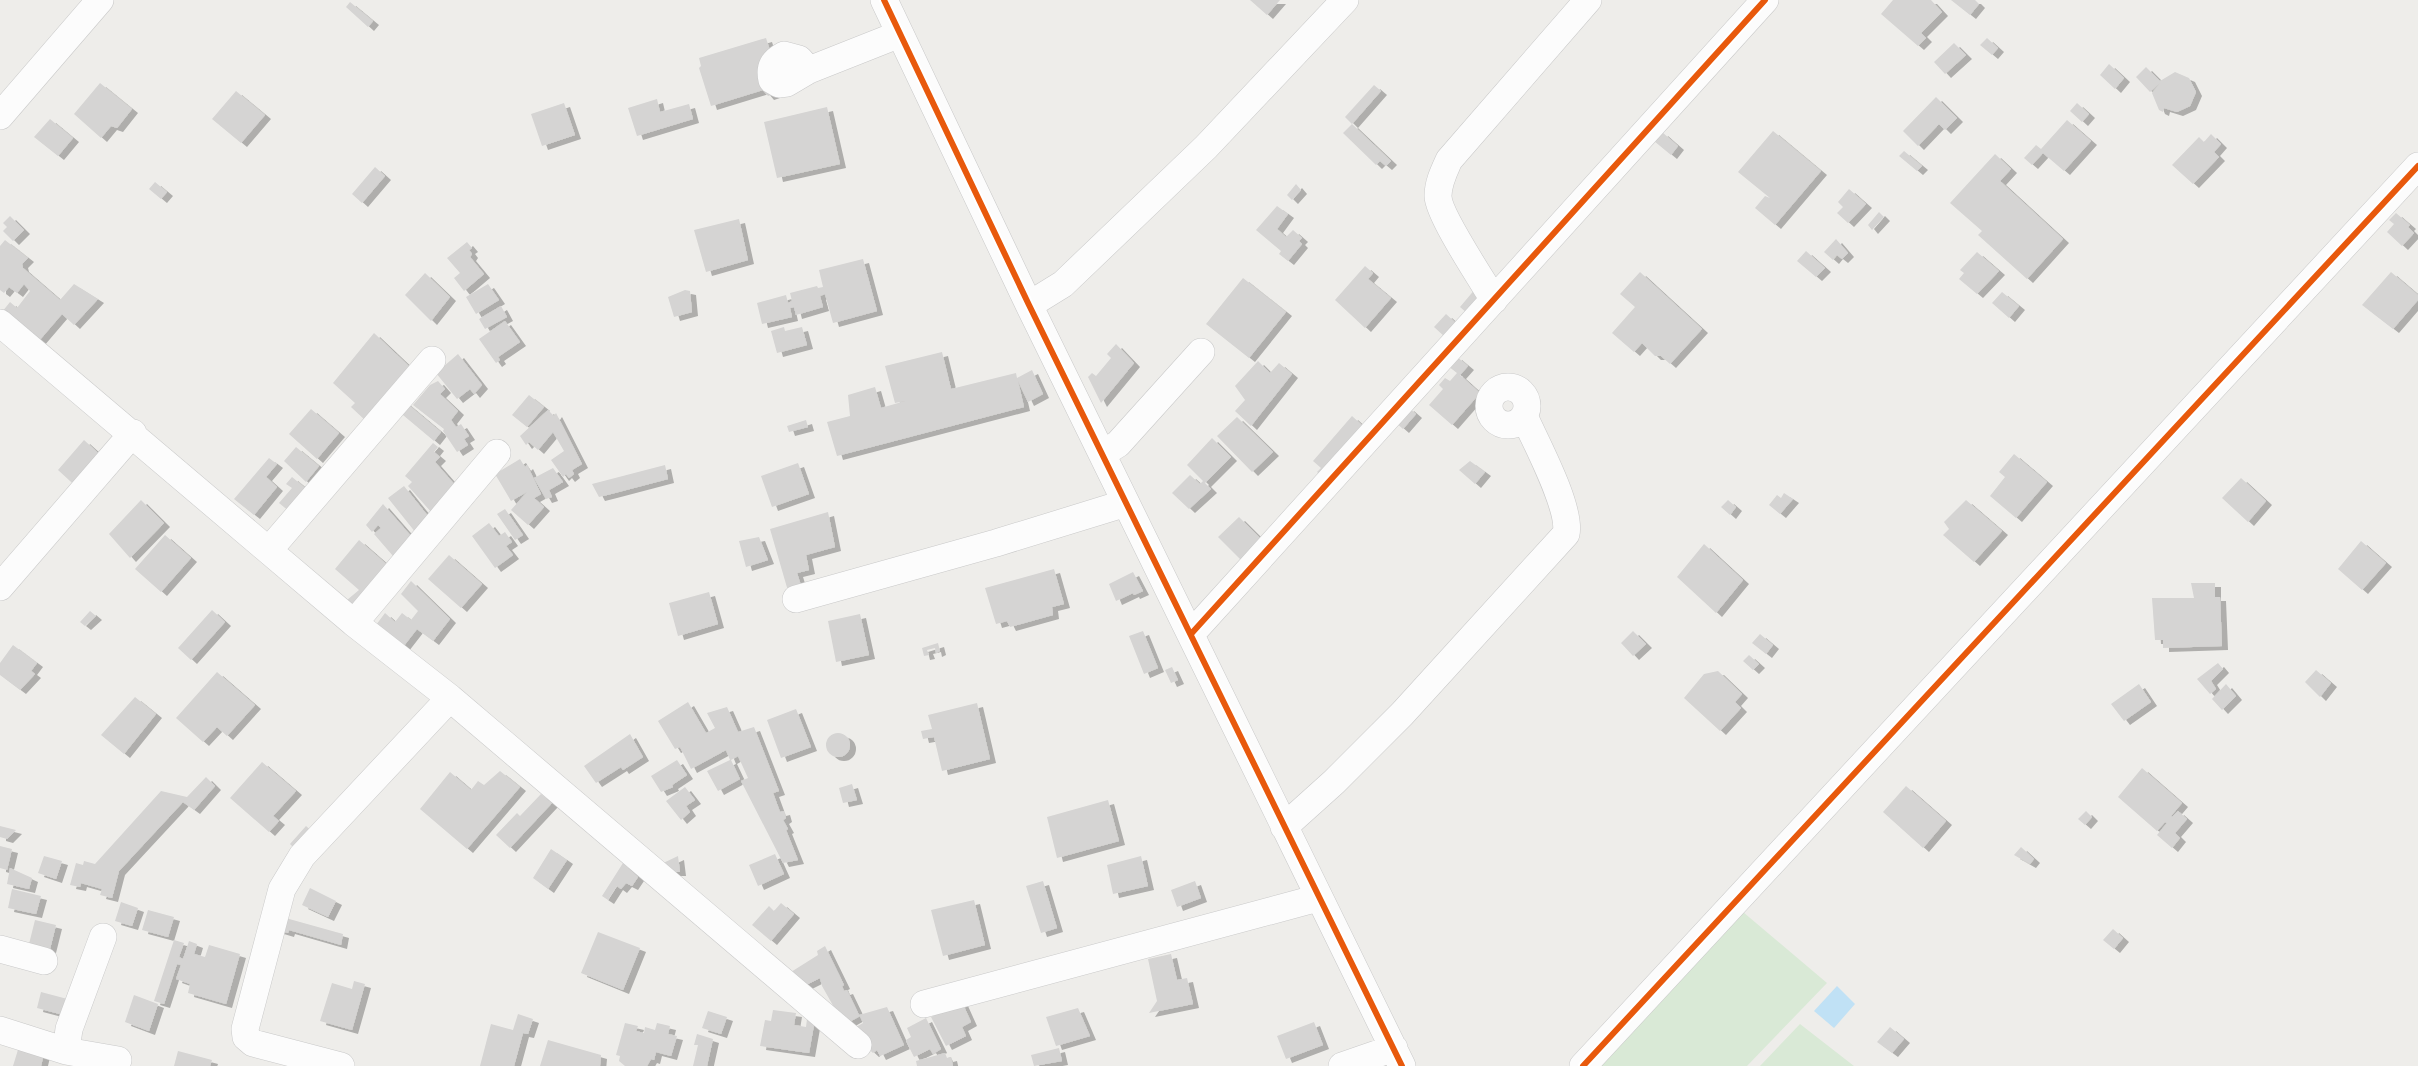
<svg xmlns="http://www.w3.org/2000/svg" width="2418" height="1066" viewBox="0 0 2418 1066" font-family="Raleway,sans-serif">
<style>
.green{fill:#d9e9d6}
.water{fill:#c0e1f5}
.building{fill:#d5d4d3;filter:url(#shadow)}
.lines{fill:none;stroke-linecap:round;stroke-linejoin:round}
.minor-casing{stroke:#c9c9c9;stroke-width:28}
.minor{stroke:#fcfcfc;stroke-width:27}
.cycleway-casing{stroke:#fff;stroke-width:10}
.cycleway{stroke:#e8590c;stroke-width:6}
</style>
<defs>
<filter id="shadow"><feDropShadow dx="6" dy="4" stdDeviation="0" flood-color="#0004"/></filter>
</defs>
<rect width="100%" height="100%" fill="#eeedea"/>
<!-- green -->
<path class="green" d="M1743,912l84,71 -80,83h-149z
M1800,1024l54,42h-94z"/>
<!-- water -->
<path class="water" d="M1837,986l18,18 -21,24 -20,-17z"/>
<!-- building -->
<path class="building" d="M1250,0h30l-13,15z
M1893,0h38l11,12 -21,21 5,5 -8,8 -37,-32z
M1951,0h24l4,4 -9,11z
M350,2l23,19 -5,6 -22,-20z
M766,38l17,53 -15,5 -5,-6 -52,16 -12,-38 2,-2 -2,-8z
M1987,38l11,10 -6,7 -12,-10z
M1954,43l12,12 -21,19 -11,-12z
M2109,64l15,14 -9,11 -15,-14z
M2146,67l14,14 15,-9 14,6 7,14 -6,14 -13,6 -13,-4 -1,4 -4,-2 -7,-17 8,-10 -10,9 -14,-15z
M100,83l32,26 -15,19 -6,-2 -10,12 -27,-24z
M1374,85l7,6 -29,33 -7,-7z
M236,91l29,24 -24,28 -29,-24z
M1936,97l21,21 -12,12 -6,-6 -21,22 -15,-15z
M657,99l3,13 29,-8 4,15 -56,17 -9,-28z
M564,103l11,32 -33,11 -11,-32z
M2077,103l12,11 -7,8 -12,-11z
M827,107l13,57 -63,14 -13,-56z
M50,119l23,19 -15,18 -24,-19z
M2067,120l24,21 -27,30 -21,-18 -11,12 -8,-7 12,-13 5,4z
M1352,124l39,37 -5,5 -6,-5 -4,4 -33,-32z
M1773,131l48,40 -46,54 -20,-17 10,-12 5,2 -32,-26z
M1662,132l16,14 -7,9 -17,-14z
M2211,134l10,10 -7,8 5,5 -26,27 -21,-19 27,-28 5,5z
M1904,151l18,15 -5,5 -18,-15z
M1995,154l16,15 -11,12 63,58 -36,40 -49,-44 4,-4 -32,-28z
M375,167l10,9 -23,27 -10,-9z
M155,182l12,10 -6,7 -12,-10z
M1296,184l5,6 -9,10 -5,-5z
M1849,189l17,15 -18,19 -11,-10 6,-6 -5,-5z
M1277,206l11,8 -11,15 9,8 7,-7 9,8 -3,3 3,3 -14,17 -9,-7 2,-3 -25,-21z
M1879,212l5,5 -12,13 -4,-5z
M2396,213l14,12 -2,2 6,6 -12,13 -15,-14 7,-8 -5,-4z
M10,216l14,14 -11,11 -10,-10 4,-4 -4,-4z
M739,219l9,41 -42,12 -12,-42z
M1836,239l12,14 -6,6 -5,-4 -4,5 -9,-8z
M5,240l23,18 -6,6 1,4 37,32 14,-16 24,15 -24,26 -12,-11 -24,28 -36,-30 8,-10 7,6 13,-17 -6,-7 -7,9 -8,-6 -5,6 -4,-3v-44z
M467,242l5,6 -3,2 3,4 -2,3 14,17 -20,17 -10,-13 6,-5 -13,-15z
M1806,251l19,17 -9,9 -19,-16z
M1977,252l22,19 -22,23 -18,-15 5,-6 -4,-3z
M863,259l14,52 -44,12 -8,-29 -5,2 3,11 -27,8 -2,-8 -4,1 2,9 -30,7 -5,-21 29,-8 2,8 4,-2 -2,-8 27,-7 1,2 5,-1 -4,-17z
M1365,266l8,7 -5,6 23,19 -26,30 -30,-28z
M1640,272l62,57 -32,35 -9,-8h-6l-13,-13 -8,9 -22,-19 23,-26 -15,-13z
M2391,272l27,23v5l-25,29 -31,-24z
M425,273l25,24 -19,24 -26,-26z
M1243,278l43,34 -37,46 -43,-34z
M488,284l11,16 -23,14 -10,-17z
M1476,288l9,5 -18,20 -7,-6z
M685,290l5,1 2,21 -18,5 -6,-20z
M2002,292l17,14 -10,12 -17,-15z
M501,306l6,11 -22,12 -6,-10z
M1446,314l11,10 -12,13 -11,-10z
M505,321l15,21 -22,15 2,3 -4,3 -17,-24z
M784,327l1,4 17,-4 5,18 -30,8 -6,-22z
M374,333l39,37 -46,52 -16,-15 4,-4 -22,-20z
M1116,344l18,19 -33,40 -13,-26 4,-4 4,3 15,-18 -4,-4z
M942,352l9,37 65,-16 1,5 15,-8 11,24 -15,8 -10,-21 6,26 -187,49 -10,-34 23,-6 -2,-21 27,-8 6,21 24,-7 -10,2 -10,-37z
M458,354l24,31 -8,9 -4,-5 -13,10 -21,-26z
M1456,356l12,10 -8,9 20,18 -28,32 -23,-20 14,-16 -4,-4 6,-7 5,3 7,-8 -9,-7z
M1258,361l12,12 9,-10 13,11 -41,52 -16,-15 10,-11 -10,-14z
M438,381l7,8 -5,5 18,17 -7,9 5,7 5,-3 8,12 -5,3 4,6 -11,7 -14,-21 1,-2 -31,-24 17,-20z
M529,395l15,12 -17,20 -15,-12z
M404,401l37,31 -7,9 -37,-31z
M1408,407l8,7 -13,15 -8,-7z
M311,409l28,24 -22,26 -28,-25z
M548,410l6,6 2,-3 26,51 -10,6 2,4 -5,4 -3,-4 -3,3 -12,-17 13,-9 -11,-19 -15,18 -9,-8 -3,3 -6,-9z
M1352,416l11,10 -41,50 -5,-4 4,-4 -8,-7z
M1237,417l36,35 -21,20 -35,-36z
M806,420l2,7 -19,5 -2,-6z
M1212,438l19,19 -26,26 6,6 -22,20 -17,-16 18,-18 10,9 3,-3 -16,-16z
M84,440l24,22 -26,30 -24,-22z
M433,443l5,4 -4,5 6,5 -5,5 20,23 -23,28 -24,-27 4,-4 -7,-6z
M296,447l23,19 -13,16 -22,-21z
M2014,454l33,28 -31,36 -26,-22 15,-19 -6,-5z
M269,458l8,6 -11,13 11,10 -23,28 -20,-16z
M520,459l5,8 2,-2 14,29 -7,4 10,9 -16,18 -17,-15 16,-18 -16,9 -16,-27z
M1470,461l15,11 -10,12 -16,-14z
M798,463l11,31 -37,13 -11,-31z
M665,465l3,14 -57,15 -12,3 -7,-13z
M553,468l10,14 -14,8 3,7 -6,2 -12,-21z
M292,477l17,14 -19,21 -11,-9 13,-15 -6,-4z
M2241,478l25,23 -18,21 -26,-24z
M404,486l28,35 -16,12 -28,-35z
M1784,493l9,6 -13,15 -11,-9 8,-10 4,3z
M141,500l23,23 -34,35 -21,-24z
M1728,500l8,7 -6,8 -9,-8z
M1966,500l36,31 -28,31 -31,-27 6,-6 -5,-7z
M383,504l28,32 -18,20 -19,-22 7,-6 -3,-3 -6,7 -6,-7z
M505,509l18,26 -8,5 -18,-26z
M828,512l7,35 -29,8 3,15 -12,3 6,19 -15,-1 -18,-62z
M1239,517l24,24 -19,22 -26,-26z
M489,523l10,13 6,-4 7,10 -6,4 7,9 -18,13 -23,-32z
M165,535l26,23 -30,34 -26,-23z
M759,537l9,23 -22,7 -7,-26z
M359,540l33,29 -32,43 -13,-12 12,-10 -24,-21z
M2361,541l25,22 -24,27 -24,-21z
M1704,544l39,36 -27,33 -39,-36z
M449,555l33,29 -21,24 -33,-29z
M1054,569l10,35 -12,3 1,8 -43,12 -3,-6 -11,3 -11,-36z
M1133,572l10,19 -9,4 -1,-2 -17,8 -7,-17z
M411,581l39,38 -17,22 -16,-12 -14,18 -27,-22 9,-12 10,9 7,-9 9,7 7,-9 -17,-17z
M2191,583h24v14h5l2,49 -59,2v-8h-8l-3,-42h42z
M709,592l9,32 -40,12 -9,-33z
M212,610l13,12 -34,38 -13,-12z
M90,611l6,5 -11,10 -5,-4z
M860,614l9,41 -33,7 -8,-41z
M1143,631l15,37 -14,6 -15,-38z
M1633,631l13,13 -13,12 -12,-13z
M1760,634l13,11 -7,9 -14,-11z
M938,643l2,8 -4,2 -1,-5 -8,2 2,5 -5,1 -2,-8z
M13,645l24,18 -6,8 4,3 -15,16 -20,-15v-12z
M1749,655l10,9 -6,6 -10,-9z
M2218,663l5,6 -12,12 5,8 -6,5 -13,-15z
M1172,667l6,13 -7,3 -6,-13z
M2316,670l15,13 -11,14 -15,-15z
M1718,671l24,23 -7,8 6,6 -21,23 -36,-33 20,-24z
M217,672l38,33 -28,31 -10,-9 -14,15 -27,-24z
M2139,684l12,18 -27,19 -13,-17z
M2226,684l10,12 -14,14 -10,-11z
M135,697l21,17 -32,40 -23,-19z
M688,702l18,31 9,-5 -8,-15 20,-6 11,25 16,-5 25,64 -6,2 7,19 4,-1 2,7 -3,2 5,9 -2,1 12,30 -15,3 -42,-82 7,-3 -10,-22 -7,4 9,19 -22,12 -11,-20 23,-11 -4,-10 -35,19 -11,-22 -5,2 -17,-28z
M977,703l13,56 -48,12 -8,-34 -11,2 -2,-8 11,-2 -4,-14z
M796,709l15,38 -30,11 -14,-38z
M826 745a12 12 0 1 1 24 0a12 12 0 1 1-24 0Z
M630,734l13,23 -20,13 -2,-3 -25,16 -12,-17z
M677,760l10,15 -15,10 1,2 -12,5 -10,-16z
M262,762l34,29 -23,25 6,5 -10,11 -39,-34z
M2142,768l40,35 -11,13 1,1 6,-6 9,8 -12,14 5,5 -8,10 -15,-13 10,-12 -2,-1 -8,9 -39,-34z
M500,771l20,16 -53,62 -47,-40 30,-37 21,18 7,-9 6,4z
M206,777l9,9 -21,24 -11,-8 -64,69 -7,27 -12,-3 2,-6 -21,-6 -1,4 -10,-2 6,-22 7,2 1,-4 11,3 66,-73 26,6z
M852,784l5,16 -14,3 -4,-15z
M1906,786l40,35 -23,27 -40,-36z
M685,787l10,13 -9,6 4,6 -9,8 -15,-19z
M541,794l11,9 -42,45 -14,-13 21,-22 3,3z
M1108,800l11,41 -62,17 -10,-41z
M2086,811l6,6 -7,8 -7,-6z
M0,826l16,4 -9,9 -7,-2z
M306,826l9,8 -17,18 -8,-8z
M0,846l12,3 -5,21 -7,-2z
M2021,847l13,12 -4,5 -16,-9z
M551,849l16,11 -19,29 -15,-11z
M775,854l9,20 -26,12 -9,-21z
M44,856l18,5 -6,18 -18,-6z
M678,856l2,16h-12l-9,-7z
M1141,856l7,30 -35,8 -6,-29z
M623,863l15,14 -6,9 -6,-3 -5,6 -4,-3 -9,14 -6,-4z
M10,868l22,10 -3,11 -22,-5z
M1043,881l14,47 -16,5 -15,-47z
M1195,881l6,17 -24,9 -6,-17z
M310,888l26,13 -8,16 -26,-12z
M12,889l29,7 -5,18 -28,-6z
M974,900l11,45 -42,11 -12,-46z
M121,902l17,6 -6,18 -17,-5z
M781,903l13,11 -23,27 -19,-16 17,-19 5,5z
M148,910l26,7 -6,20 -26,-7z
M282,917l61,17 -2,11 -52,-15 -1,3 -10,-3z
M35,920l21,5 -6,24 -21,-5z
M2113,929l10,9 -9,11 -11,-9z
M598,932l42,16 -17,42 -42,-17z
M174,940l10,3 -5,14 4,2 6,-18 8,3 -3,10 11,3 4,-12 31,9 -14,50 -38,-11 2,-9 -14,-5 5,-14 -4,-1 -13,40 -10,-3z
M825,946l19,39 -2,1 2,5 3,-1 12,25 28,-8 17,38 -24,11 -3,-6 -4,3 -24,-22 14,-8 -3,-7 -16,9 -22,-39 -2,-8 -18,9 -11,-15 27,-17 -1,-4z
M1171,954l6,26 10,-2 6,26 -44,9 8,-12 -9,-42z
M354,981l11,3 -13,46 -32,-9 12,-38 20,6z
M41,992l34,9 -4,16 -34,-9z
M134,995l24,9 -9,27 -24,-9z
M962,1002l9,20 -9,5 4,9 -20,10 -15,-29z
M1078,1008l12,28 -34,10 -10,-29z
M773,1010l23,3 -2,12 12,2 1,-8 7,6 -5,28 -49,-7 5,-26 6,1z
M708,1011l19,6 -6,17 -19,-6z
M518,1014l15,5 -5,15 -5,-1 -9,33h-34l11,-42 22,6z
M926,1018l15,31 -8,5 -3,-5 -16,8 -7,-14 -1,-3 5,-3 -4,-9z
M1314,1022l9,23 -37,14 -9,-23z
M625,1023l13,3 -2,5 8,2 1,-6 10,3 2,-7 13,3 -2,8 9,2 -6,20 -15,-4 -2,8 -3,-1 -4,7h-22l-6,-5 1,-5 -4,-1z
M1890,1027l14,12 -12,14 -15,-11z
M697,1034l16,5 -6,27h-14l5,-21h-4z
M21,1040l25,5 -5,21h-28z
M548,1040l53,15 -1,11h-60z
M1059,1048l3,13 -28,5 -3,-11z
M178,1051l34,9 -2,6h-36z
M945,1053l2,5 4,-1 2,9h-36l-1,-5z"/>
<g class="lines">
<!-- minor casing -->
<g class="minor-casing">
<path id="minor" d="M884,0l145,305 373,761
M809,70l-10,-11 -15,-4c-11,6 -15,12 -12,25l7,4 8,-1 22,-13 91,-36
M0,116l100,-116
M1494,300c-12,-20 -56,-86 -56,-104 0,-13 6,-25 11,-36l139,-160
M1029,305l34,-21 143,-137 139,-147
M0,323l354,300 143,-170
M1489 406a19 19 0 1 1 38 0a19 19 0 1 1-38 0Z
M1102,454l16,-10 83,-92
M269,550l163,-190
M0,587l133,-154
M796,599l200,-56 130,-40
M354,623l96,75 408,347
M1191,634l574,-634
M1284,827l50,-45 68,-68 164,-180c6,-25 -31,-93 -42,-118
M0,949l44,12
M924,1004l394,-106
M0,1030l66,21 3,-22 34,-92
M66,1051l52,9
M341,1066l-88,-23 -7,-6 -1,-8 37,-140 20,-33 148,-158
M1342,1066l52,-18
M1583,1066l835,-900"/>
</g>
<!-- minor -->
<use href="#minor" class="minor"/>
<!-- cycleway casing -->
<g class="cycleway-casing">
<path id="cycleway" d="M884,0l145,305 373,761
M1191,634l574,-634
M1583,1066l835,-900"/>
</g>
<!-- cycleway -->
<use href="#cycleway" class="cycleway"/>
</g>
</svg>
